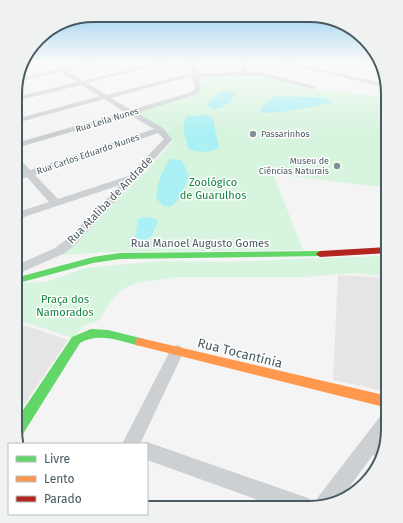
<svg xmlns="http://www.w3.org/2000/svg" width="403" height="523" viewBox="0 0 403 523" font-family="'Fira Sans',sans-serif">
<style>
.education{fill:#e5e5e6}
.green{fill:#d7f4de}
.water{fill:#aaf0f4}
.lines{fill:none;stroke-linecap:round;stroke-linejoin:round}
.street{fill:#cdd0d3;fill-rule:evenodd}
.fast{fill:#63d668;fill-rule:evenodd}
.slow{fill:#ff974d;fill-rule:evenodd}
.jam{fill:#b3261e;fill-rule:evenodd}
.poi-dot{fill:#849095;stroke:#fff;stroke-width:1.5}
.labels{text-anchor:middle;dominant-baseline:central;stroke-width:3;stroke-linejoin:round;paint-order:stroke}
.far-street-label{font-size:9px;fill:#485a62;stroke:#fff}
.far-poi-label{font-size:9px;fill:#485a62;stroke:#fff;text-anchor:start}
.park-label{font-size:11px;fill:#108639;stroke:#fff}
.street-label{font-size:11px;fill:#485a62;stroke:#fff}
.near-street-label{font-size:13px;fill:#485a62;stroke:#fff}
.rim{fill:none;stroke:#485a62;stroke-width:2}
</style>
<rect width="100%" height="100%" fill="#f4f4f4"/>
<!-- education -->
<path class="education" d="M338,275l50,3v114l-55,-12z
M15,324l15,3 38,13 -53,78z"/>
<!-- green -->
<path class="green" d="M201,76l52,1 6,-1 57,14 72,7v25h-2l2,19v47l-115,-14 30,76 -197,2 -44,3 82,-82 28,-31 -3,-7 -34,-22 59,-18 5,-5 -2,-12z
M381,256l7,7v6l-4,7 -31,-3 -48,4h-128l-41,6 -14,7 -10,10 -14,21 -13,4 -12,13 -48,-16h-10v-39l31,-1 39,-14 75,-7 61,1z"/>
<!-- water -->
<path class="water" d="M224,91h11c-1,12 -11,17 -23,18l-5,-4 6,-8z
M281,96l46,2 5,5c-15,2 -59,13 -71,9l-1,-3 14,-12z
M208,115l5,4 6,28c-7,6 -21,6 -30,2l-6,-20 2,-10 3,-3z
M170,159l12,1 7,16c-4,11 -9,25 -19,31l-7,-1 -7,-8c1,-15 6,-27 14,-39z
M143,217l9,1 6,3 -6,14 -7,6 -10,-3 3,-19z"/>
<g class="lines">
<!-- street -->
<path class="street" d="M23,61h6l-6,3z
M92,61h12l-38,10 17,10 79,-20h11l-86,22 20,12 85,-22 -3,-12h6l3,12 44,-1 -3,-11h6l3,11h12l57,15 -3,2 -54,-13 -61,1 2,11 -4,6 -60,19 26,15 9,11 -1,2 -96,104 -12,9 -48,21v-9l40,-18 12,-9 53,-54 -105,35v-7l34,-11 -22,-25 -11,4v-6l7,-2 -7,-8v-8l3,1 11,12 124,-41 -24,-14 -114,33v-5l108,-31 -19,-13 -89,24v-4l84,-23 -19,-11 -65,16v-4l61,-15 -17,-10 -43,10 1,-4zM188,77h4l3,11 -3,4 -61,18 -20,-12zM158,133l6,6 -36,37 -70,23 -23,-24z
M275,61h11l100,23 1,4z
M351,61h12l18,4 1,4z
M177,345l5,2 2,4 -44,93h-18l50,-97z
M388,412v22l-4,6 1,2 -6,18 -6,-5 -34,46 -30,7h-29l-133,-48v-16h-5l5,-2 161,56 8,5 2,-6 64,-83z"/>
<!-- fast -->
<path class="fast" d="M320,251l3,1 1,2 -1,2 -203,3 -27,4 -78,21v-6l78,-21 27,-4z
M91,329l17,1 36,9 1,3 -1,3 -4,1c-20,-5 -41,-14 -60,-3l-59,94 -4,1 -2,-16 57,-85z"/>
<!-- slow -->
<path class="slow" d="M140,338l248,58v12l-252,-63 -1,-3 1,-3z"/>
<!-- jam -->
<path class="jam" d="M388,247v6l-68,4 -4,-3 4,-3z"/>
</g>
<!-- sky -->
<linearGradient id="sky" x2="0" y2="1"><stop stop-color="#8fcced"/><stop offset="0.46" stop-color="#fafafa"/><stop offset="1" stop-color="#fafafa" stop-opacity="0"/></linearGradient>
<rect width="403" height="134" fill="url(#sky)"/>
<!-- markers -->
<g class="poi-dot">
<circle cx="253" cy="134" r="4"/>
<circle cx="337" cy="166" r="4"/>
</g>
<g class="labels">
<!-- far-street labels -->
<g class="far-street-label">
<text transform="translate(107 120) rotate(-17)">Rua Leila Nunes</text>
<text transform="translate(88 154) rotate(-19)">Rua Carlos Eduardo Nunes</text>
</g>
<!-- far-poi labels -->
<g class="far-poi-label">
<text x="261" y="134">Passarinhos</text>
<text x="329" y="161" text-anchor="end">Museu de<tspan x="329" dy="10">Ciências Naturais</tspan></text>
</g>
<!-- park labels -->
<g class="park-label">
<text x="213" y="182">Zoológico<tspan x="213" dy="13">de Guarulhos</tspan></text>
<text x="65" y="299">Praça dos<tspan x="65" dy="13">Namorados</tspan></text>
</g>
<!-- street labels -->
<g class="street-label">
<text transform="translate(110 200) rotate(-46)">Rua Ataliba de Andrade</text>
<text x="200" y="243">Rua Manoel Augusto Gomes</text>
</g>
<!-- near-street labels -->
<g class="near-street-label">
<text transform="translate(240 353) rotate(14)">Rua Tocantínia</text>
</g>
</g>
<!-- crop -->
<path d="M0 0H403V523H0ZM94 22H309A72 72 0 0 1 381 94V429A72 72 0 0 1 309 501H94A72 72 0 0 1 22 429V94A72 72 0 0 1 94 22Z" fill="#f0f2f2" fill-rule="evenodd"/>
<path class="rim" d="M94 22H309A72 72 0 0 1 381 94V429A72 72 0 0 1 309 501H94A72 72 0 0 1 22 429V94A72 72 0 0 1 94 22Z"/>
<!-- legend -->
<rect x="8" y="443" width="140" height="72" fill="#ffffff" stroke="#b6bdc0"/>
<rect x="16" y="456" width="20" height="6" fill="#63d668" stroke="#b6bdc0"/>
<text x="44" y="463" font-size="12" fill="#485a62">Livre</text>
<rect x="16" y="476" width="20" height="6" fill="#ff974d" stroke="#b6bdc0"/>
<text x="44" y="483" font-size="12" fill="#485a62">Lento</text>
<rect x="16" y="496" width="20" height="6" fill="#b3261e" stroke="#b6bdc0"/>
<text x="44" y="503" font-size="12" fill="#485a62">Parado</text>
</svg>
